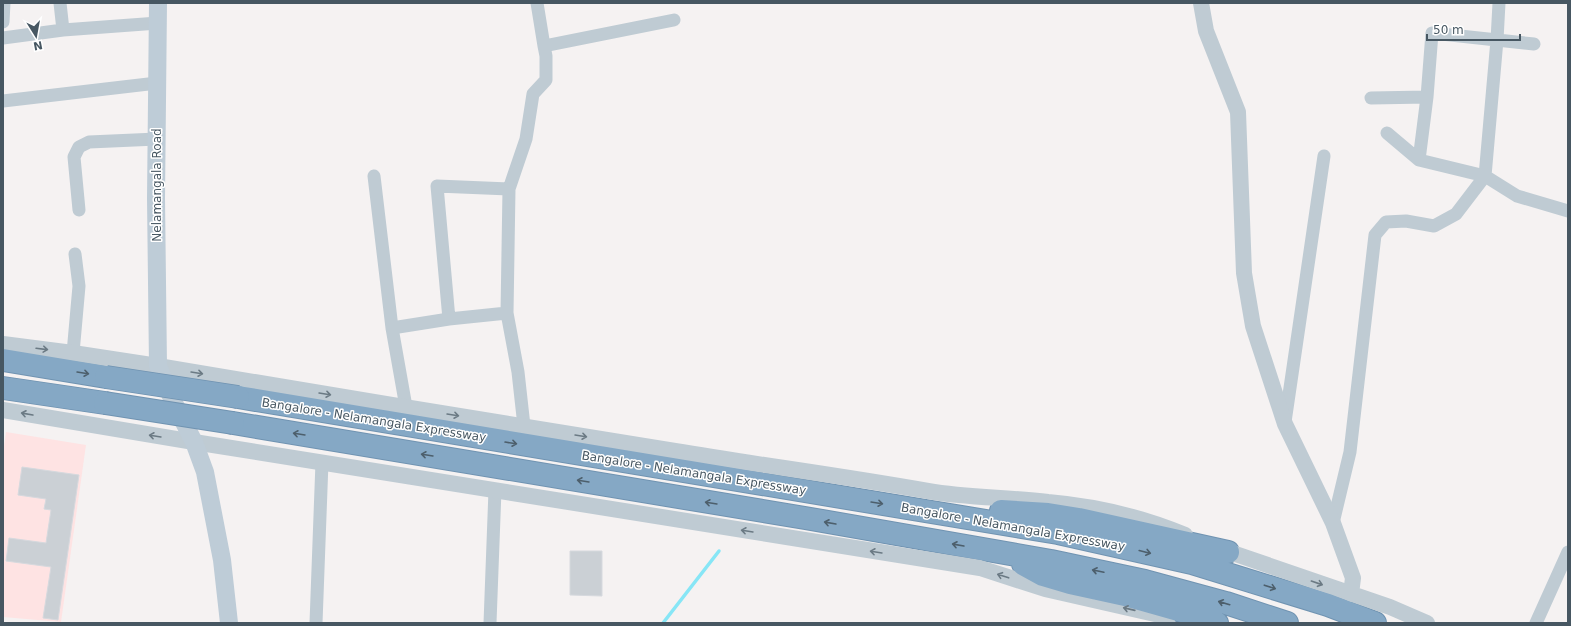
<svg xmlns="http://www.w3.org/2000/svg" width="1571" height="626" viewBox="0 0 1571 626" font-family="'DejaVu Sans',sans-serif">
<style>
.medical{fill:#fee3e3}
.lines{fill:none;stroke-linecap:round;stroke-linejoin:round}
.stream{stroke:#87e6f6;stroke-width:3.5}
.building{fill:#cbd0d5;stroke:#d6d9de}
.motorway-casing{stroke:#7093b1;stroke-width:24}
.minor{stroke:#bfcbd3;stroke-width:13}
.tertiary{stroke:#bfcbd3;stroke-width:16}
.secondary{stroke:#beccd7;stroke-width:18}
.motorway{stroke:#85a8c5;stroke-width:22}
.motorway-bridge-casing{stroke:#7093b1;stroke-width:24;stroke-linecap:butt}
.motorway-bridge{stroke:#85a8c5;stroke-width:22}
.oneway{stroke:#6b7a84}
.oneway2{stroke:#4d5f6c}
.labels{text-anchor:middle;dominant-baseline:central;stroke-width:3;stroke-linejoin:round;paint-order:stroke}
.street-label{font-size:12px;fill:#475762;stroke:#fff}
</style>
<rect width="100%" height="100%" fill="#f5f2f2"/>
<!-- medical -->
<path class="medical" d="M6,432l80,13 -25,177 -58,-5v-164z"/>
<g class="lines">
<!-- stream -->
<path class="stream" d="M663,623l56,-72"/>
</g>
<!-- building -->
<path class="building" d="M22,467l57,8 -21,145 -15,-2 8,-51 -45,-6 3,-23 37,5 5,-33 -7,-1 2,-10 -28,-4z
M570,551h32v45l-32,-1z"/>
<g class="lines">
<!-- motorway casing -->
<g class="motorway-casing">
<path id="motorway" d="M3,360l103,17
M3,388l102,15
M238,397l820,136 134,30 136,42 47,18
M233,423l572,95 246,43 94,20 81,22 61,20
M1001,511l47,3 31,5 149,33
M1023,564l20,11 27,8 55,12 78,22 14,6"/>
</g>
<!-- minor -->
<path class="minor" d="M60,3l3,27
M537,3l7,43
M3,22l1,-19
M3,38l60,-8 95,-7
M1371,98l56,-1
M3,101l154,-18
M1387,133l32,27 66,16 32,20 51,15
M1419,160l8,-63 5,-64 102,11
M374,176l18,152 14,79
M79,210l-5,-53 5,-10 10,-5 68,-3
M449,319l-12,-133 72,3
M392,328l57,-9 58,-6
M73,353l6,-67 -4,-32
M1285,422l39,-266
M524,426l-6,-54 -11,-59 2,-124 17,-50 7,-45 13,-14v-24l-2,-10 130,-26
M1333,523l17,-71 25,-217 11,-13 20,-1 28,5 22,-12 29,-38 12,-136 2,-37
M316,623l6,-161
M490,623l5,-133
M1536,623l32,-71"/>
<!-- tertiary -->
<path class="tertiary" d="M1201,3l5,28 32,81 6,161 9,53 32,98 48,99 20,55 -2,16
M3,344l70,9 85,13c172,29 345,57 517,85 84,14 169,25 253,40 40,7 80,6 120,11 47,4 94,15 137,33
M3,410l191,32 786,126 65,21 123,28
M1218,548l172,59 37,16"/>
<!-- secondary -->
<path class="secondary" d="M158,3l-2,195 2,168 15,35 21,41 11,30 17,88 7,63"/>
<!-- motorway -->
<use href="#motorway" class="motorway"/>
<!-- motorway-bridge casing -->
<g class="motorway-bridge-casing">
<path id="motorway-bridge" d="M106,377l132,20
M105,403l128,20"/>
</g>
<!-- motorway-bridge -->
<use href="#motorway-bridge" class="motorway-bridge"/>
</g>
<!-- one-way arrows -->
<defs><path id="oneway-shaft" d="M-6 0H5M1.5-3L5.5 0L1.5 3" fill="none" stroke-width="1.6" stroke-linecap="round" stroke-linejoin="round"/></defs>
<g class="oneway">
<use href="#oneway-shaft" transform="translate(42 349) rotate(7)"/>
<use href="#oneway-shaft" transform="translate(197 373) rotate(9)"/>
<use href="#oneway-shaft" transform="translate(325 394) rotate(9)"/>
<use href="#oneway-shaft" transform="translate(27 414) rotate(-170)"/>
<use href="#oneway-shaft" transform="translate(453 415) rotate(9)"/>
<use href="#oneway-shaft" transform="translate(155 436) rotate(-171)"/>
<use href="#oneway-shaft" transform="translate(581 436) rotate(9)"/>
<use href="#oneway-shaft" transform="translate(747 531) rotate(-171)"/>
<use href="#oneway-shaft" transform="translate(876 552) rotate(-171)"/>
<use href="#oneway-shaft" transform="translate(1003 576) rotate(-162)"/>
<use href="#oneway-shaft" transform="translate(1317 583) rotate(19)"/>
<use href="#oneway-shaft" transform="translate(1129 609) rotate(-167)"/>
</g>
<g class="oneway2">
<use href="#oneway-shaft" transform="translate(83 373) rotate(9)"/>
<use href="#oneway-shaft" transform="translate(299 434) rotate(-171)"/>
<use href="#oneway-shaft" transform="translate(511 443) rotate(9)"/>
<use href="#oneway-shaft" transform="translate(427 455) rotate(-171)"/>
<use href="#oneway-shaft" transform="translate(583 481) rotate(-171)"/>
<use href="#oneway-shaft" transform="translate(711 503) rotate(-171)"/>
<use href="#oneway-shaft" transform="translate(877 503) rotate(9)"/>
<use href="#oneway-shaft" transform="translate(830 523) rotate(-170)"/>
<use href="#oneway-shaft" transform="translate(958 545) rotate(-170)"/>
<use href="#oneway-shaft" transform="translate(1145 552) rotate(14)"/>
<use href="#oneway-shaft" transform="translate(1098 571) rotate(-168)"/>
<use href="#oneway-shaft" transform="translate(1270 587) rotate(18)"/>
<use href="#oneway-shaft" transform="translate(1224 603) rotate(-164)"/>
</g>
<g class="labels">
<!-- street labels -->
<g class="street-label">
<text transform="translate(157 185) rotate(-90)">Nelamangala Road</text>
<text transform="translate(374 420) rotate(9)">Bangalore - Nelamangala Expressway</text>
<text transform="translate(694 473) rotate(9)">Bangalore - Nelamangala Expressway</text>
<text transform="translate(1013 527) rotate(10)">Bangalore - Nelamangala Expressway</text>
</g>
</g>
<!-- border -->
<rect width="1571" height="626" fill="none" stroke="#475762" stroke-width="8"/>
<!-- north arrow -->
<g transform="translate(36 36) rotate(169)" stroke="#ffffff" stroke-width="3" paint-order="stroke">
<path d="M0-3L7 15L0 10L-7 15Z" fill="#475762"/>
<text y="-6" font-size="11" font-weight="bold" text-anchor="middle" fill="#475762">N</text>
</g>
<!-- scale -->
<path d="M1427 34v6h93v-6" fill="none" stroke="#475762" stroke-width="2"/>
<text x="1433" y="34" font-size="12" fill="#475762" stroke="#ffffff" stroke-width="3" paint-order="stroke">50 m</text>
</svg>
